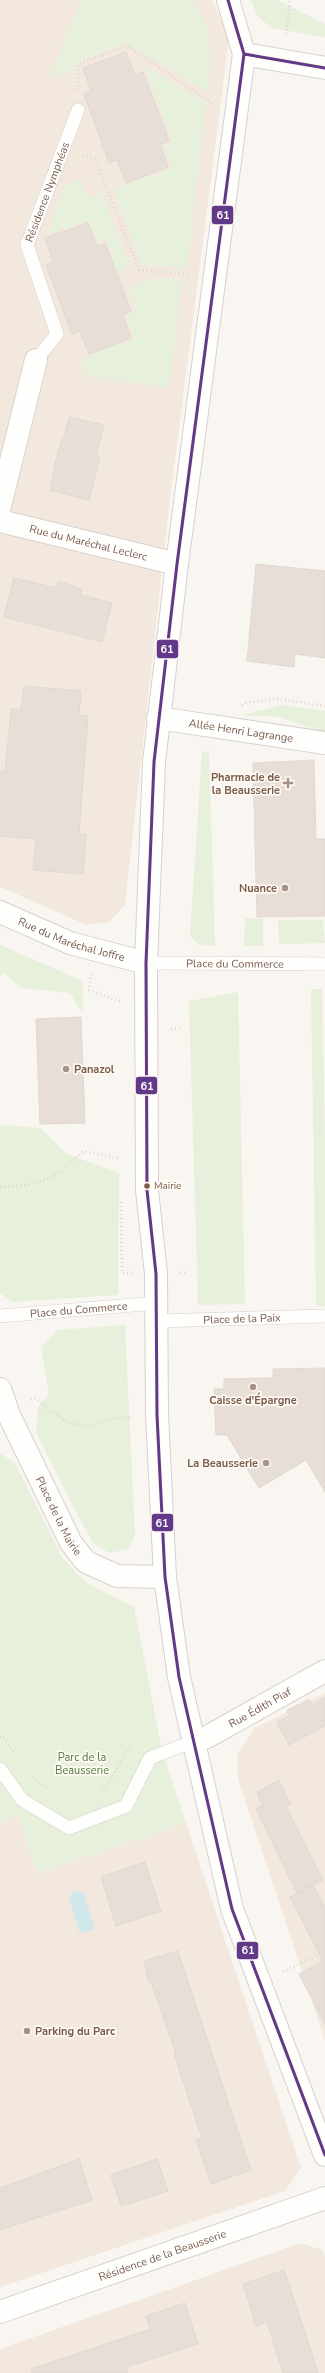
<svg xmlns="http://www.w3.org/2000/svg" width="325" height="2373" viewBox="0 0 325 2373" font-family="'Nunito Sans',sans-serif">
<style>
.residential{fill:#f2e8de}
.green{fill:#e7f0db}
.water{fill:#d0e8ea}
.building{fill:#e6ded7;stroke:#e2d8d2}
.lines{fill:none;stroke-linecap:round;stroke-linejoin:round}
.service-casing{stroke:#d7d1cb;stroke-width:14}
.minor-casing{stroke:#d7d1cb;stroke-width:24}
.secondary-casing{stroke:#d9d2cb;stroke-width:24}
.path{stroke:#dcd5d0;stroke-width:2.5;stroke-dasharray:1 3;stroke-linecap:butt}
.service{stroke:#fefefd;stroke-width:13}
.minor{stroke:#fefefd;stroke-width:22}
.secondary{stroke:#fefefd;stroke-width:22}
.bus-1-casing{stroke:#fffaf3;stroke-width:6}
.bus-1{stroke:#623888;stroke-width:3}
.poi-dot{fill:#a69286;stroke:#fffaf3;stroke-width:1.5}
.bus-dot{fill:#7a5c4d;stroke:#fffaf3;stroke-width:1.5}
.labels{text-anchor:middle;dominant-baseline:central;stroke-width:3.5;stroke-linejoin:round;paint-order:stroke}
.bus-label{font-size:10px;fill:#7a5c4d;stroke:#fffaf3;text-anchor:start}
.street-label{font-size:11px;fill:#7a5c4d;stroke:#fffaf3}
.poi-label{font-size:11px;font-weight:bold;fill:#7a5c4d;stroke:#fffaf3;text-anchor:end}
.park-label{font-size:11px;fill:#537a41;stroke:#fffaf3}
.line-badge{stroke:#fffaf3;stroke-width:1.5}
.badge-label{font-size:11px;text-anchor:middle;font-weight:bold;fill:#fff}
</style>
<rect width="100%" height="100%" fill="#f9f5f0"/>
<!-- residential -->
<path class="residential" d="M0,0h212l17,38 -59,461 -45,406 -16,17 -22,3 -87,-38z
M325,1693v347l-87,-261 -1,-25 18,-26z
M18,1814l19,59 149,-50 115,345 -16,23 -285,96v-465z
M301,2243l21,7 3,6v117h-325v-24z"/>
<!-- green -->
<path class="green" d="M81,0h108c27,20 20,62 20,93l-82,-50 -50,19 -4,9 -24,8z
M251,0h27l47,24v13l-54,-9 -14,-13z
M144,65l62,38 -19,165 -46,-4 -27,-75 58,-21 -8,-23 9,-3z
M80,179l8,18 13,-5 29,75 -13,5 -11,-33 -8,3 -10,-22 -40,15 10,-35 9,-16z
M156,278l26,1 -13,109 -82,-12 -7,-17 54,-21 -8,-21 11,-8 -9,-22z
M283,705l42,6v21l-47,-15 -36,-2z
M209,751l6,195 -16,-1 -9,-10 12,-183z
M245,918l18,1v27h-19z
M278,920h45l2,23 -46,1z
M0,945l83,36v33l-13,-21 -49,-5 -16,-15 -5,3z
M311,989h11l3,152v165l-9,-1z
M238,992l7,312 -47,1 -9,-304z
M0,1125l41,3 26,26 52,19 -1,122 -106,7 -12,-9z
M125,1325l10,211 -7,13 -19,4 -17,-11 -56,-109 2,-26 11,-13 -8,-47 16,-17z
M0,1453l15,10 47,94 23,25 49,25 28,143 24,73 -149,50 -19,-59 -18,8z"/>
<!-- water -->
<path class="water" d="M74,1890l10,4 11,35 -15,4 -11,-34z"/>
<!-- building -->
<path class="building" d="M126,52l9,23 8,-3 26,69 -9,3 8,23 -42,16 -9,-23 -8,3 -25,-69 7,-3 -8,-23z
M88,223l9,23 8,-3 26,68 -8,4 8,23 -42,16 -9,-23 -8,3 -26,-69 7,-3 -8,-24z
M69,417l35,8 -8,32h4l-11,43 -39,-10 6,-30 6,-22h2z
M256,564l69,7v87l-30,-4 -1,13 -47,-6z
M14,578l42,10 2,-7 24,8 -1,6 31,8 -10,39 -98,-25z
M24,686l57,5 -2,24 9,1 -9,118h7l-3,40 -50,-4 3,-31 -36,-3v-64h5l6,-63 10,1z
M314,760l2,79h9v77l-68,1 -4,-154z
M81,1017l4,106 -45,1 -4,-105z
M325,1368v124l-19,-32 -47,28 -32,-53h-11l-2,-46h10v-10l49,-1v-9z
M325,1697v29l-36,19 -12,-23 12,-6 -2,-6 11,-5 11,-6 3,6z
M279,1780l11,24 -4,3 37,73 -26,13 -41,-84 6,-4 -5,-13z
M145,1862l16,49 -45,15 -15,-49z
M313,1885l12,22v117l-26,-50 24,-13 -33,-64z
M178,1951l73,219 -40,14 -15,-44 6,-2 -28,-84h2l-25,-72 -2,1 -5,-22z
M79,2159l13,41 -92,30v-42z
M157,2159l11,32 -47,15 -10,-31z
M284,2270l23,68 11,35h-35l-16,-51 -11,4 -13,-42z
M185,2303l13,41 -72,23 2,6h-96l-1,-4 119,-40 -4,-13z"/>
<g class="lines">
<!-- service casing -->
<g class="service-casing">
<g id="service">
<path id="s1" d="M36,360l21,-26 -30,-89 51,-135"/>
<path id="s2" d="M146,963l179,1"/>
<path id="s3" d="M0,1316l157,-13"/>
<path id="s4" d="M158,1321l167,-5"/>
<path d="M0,1769l22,31 47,28 57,-22 24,-48 44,-17"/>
</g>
</g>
<!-- minor casing -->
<g class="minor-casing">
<g id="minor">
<path d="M244,54l-67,510 -23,198 -8,201 1,227 9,84 1,141 8,162 14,100 53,232 93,246"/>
<path d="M0,506l36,-146"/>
<path id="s5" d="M0,521l177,43"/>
<path id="s6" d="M158,718l167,25"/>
<path id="s7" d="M0,912l70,31 76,20"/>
<path id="s8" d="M0,1389l9,26 62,128 15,19 31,14 48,1"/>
<path id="s9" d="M194,1741l13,-4 118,-66"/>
<path id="s10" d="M0,2312l325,-114"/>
</g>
</g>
<!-- secondary casing -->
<g class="secondary-casing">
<path id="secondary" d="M228,0l16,54 81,14"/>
</g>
<!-- path -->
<path class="path" d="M286,34l4,-34
M78,90v-26l49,-18 86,58
M83,155l12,4 44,111 51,4
M242,705l2,-2 34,-4 47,7
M91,974l-2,16 31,11
M171,1029h12
M0,1187c45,-2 51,-7 84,-36l36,8
M121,1202l1,71h10
M180,1273l8,-1
M31,1400l3,-2 34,25 21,3 24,-7 19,-2
M0,1737h3l11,15
M32,1777l15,12
M101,1792c13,-12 18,-31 30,-45
M283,1972l42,-21"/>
<!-- service -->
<use href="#service" class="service"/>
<!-- minor -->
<use href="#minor" class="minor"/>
<!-- secondary -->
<use href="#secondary" class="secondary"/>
<!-- bus-1 casing -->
<g class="bus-1-casing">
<path id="bus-1" d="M228,0l16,54 -67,510 -23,198 -8,201 1,227 9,84 1,141 8,162 14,100 53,232 93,246
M244,54l81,14"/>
</g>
<!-- bus-1 -->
<use href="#bus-1" class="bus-1"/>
</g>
<!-- markers -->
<g class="poi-dot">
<path d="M286 777h4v4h4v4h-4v4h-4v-4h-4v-4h4z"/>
<circle cx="285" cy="888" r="4"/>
<circle cx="66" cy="1069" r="4"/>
<circle cx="253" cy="1387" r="4"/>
<circle cx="266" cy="1463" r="4"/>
<circle cx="27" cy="2031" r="4"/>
</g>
<circle class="bus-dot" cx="147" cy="1186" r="3.5"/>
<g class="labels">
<!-- bus labels -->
<g class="bus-label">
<text x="154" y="1186">Mairie</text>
</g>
<!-- street labels -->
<g class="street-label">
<text stroke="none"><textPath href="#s1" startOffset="184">Résidence Nymphéas</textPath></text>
<text stroke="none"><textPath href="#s5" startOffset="91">Rue du Maréchal Leclerc</textPath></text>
<text stroke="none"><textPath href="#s6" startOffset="84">Allée Henri Lagrange</textPath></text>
<text stroke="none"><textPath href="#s7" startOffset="77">Rue du Maréchal Joffre</textPath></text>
<text stroke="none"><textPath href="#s2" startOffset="89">Place du Commerce</textPath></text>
<text stroke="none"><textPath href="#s3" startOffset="79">Place du Commerce</textPath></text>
<text stroke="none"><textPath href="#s4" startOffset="84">Place de la Paix</textPath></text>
<text stroke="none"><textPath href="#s8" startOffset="140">Place de la Mairie</textPath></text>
<text stroke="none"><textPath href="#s9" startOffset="74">Rue Édith Piaf</textPath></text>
<text stroke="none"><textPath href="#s10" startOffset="172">Résidence de la Beausserie</textPath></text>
</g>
<!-- poi labels -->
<g class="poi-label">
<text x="280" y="777">Pharmacie de<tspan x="280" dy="13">la Beausserie</tspan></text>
<text x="277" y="888">Nuance</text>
<text x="74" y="1069" text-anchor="start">Panazol</text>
<text x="253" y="1400" text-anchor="middle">Caisse d'Épargne</text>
<text x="258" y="1463">La Beausserie</text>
<text x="35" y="2031" text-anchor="start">Parking du Parc</text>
</g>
<!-- park labels -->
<g class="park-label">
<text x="82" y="1757">Parc de la<tspan x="82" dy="13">Beausserie</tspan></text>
</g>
</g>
<g class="line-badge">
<rect x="211" y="205" width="23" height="20" rx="4" fill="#623888"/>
<rect x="156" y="639" width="23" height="20" rx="4" fill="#623888"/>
<rect x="135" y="1076" width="23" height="19" rx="4" fill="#623888"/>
<rect x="151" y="1513" width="23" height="19" rx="4" fill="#623888"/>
<rect x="236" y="1941" width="23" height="19" rx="4" fill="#623888"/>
</g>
<g class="badge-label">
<text x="223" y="219">61</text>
<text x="167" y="653">61</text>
<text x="147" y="1090">61</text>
<text x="162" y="1527">61</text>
<text x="248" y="1954">61</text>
</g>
</svg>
